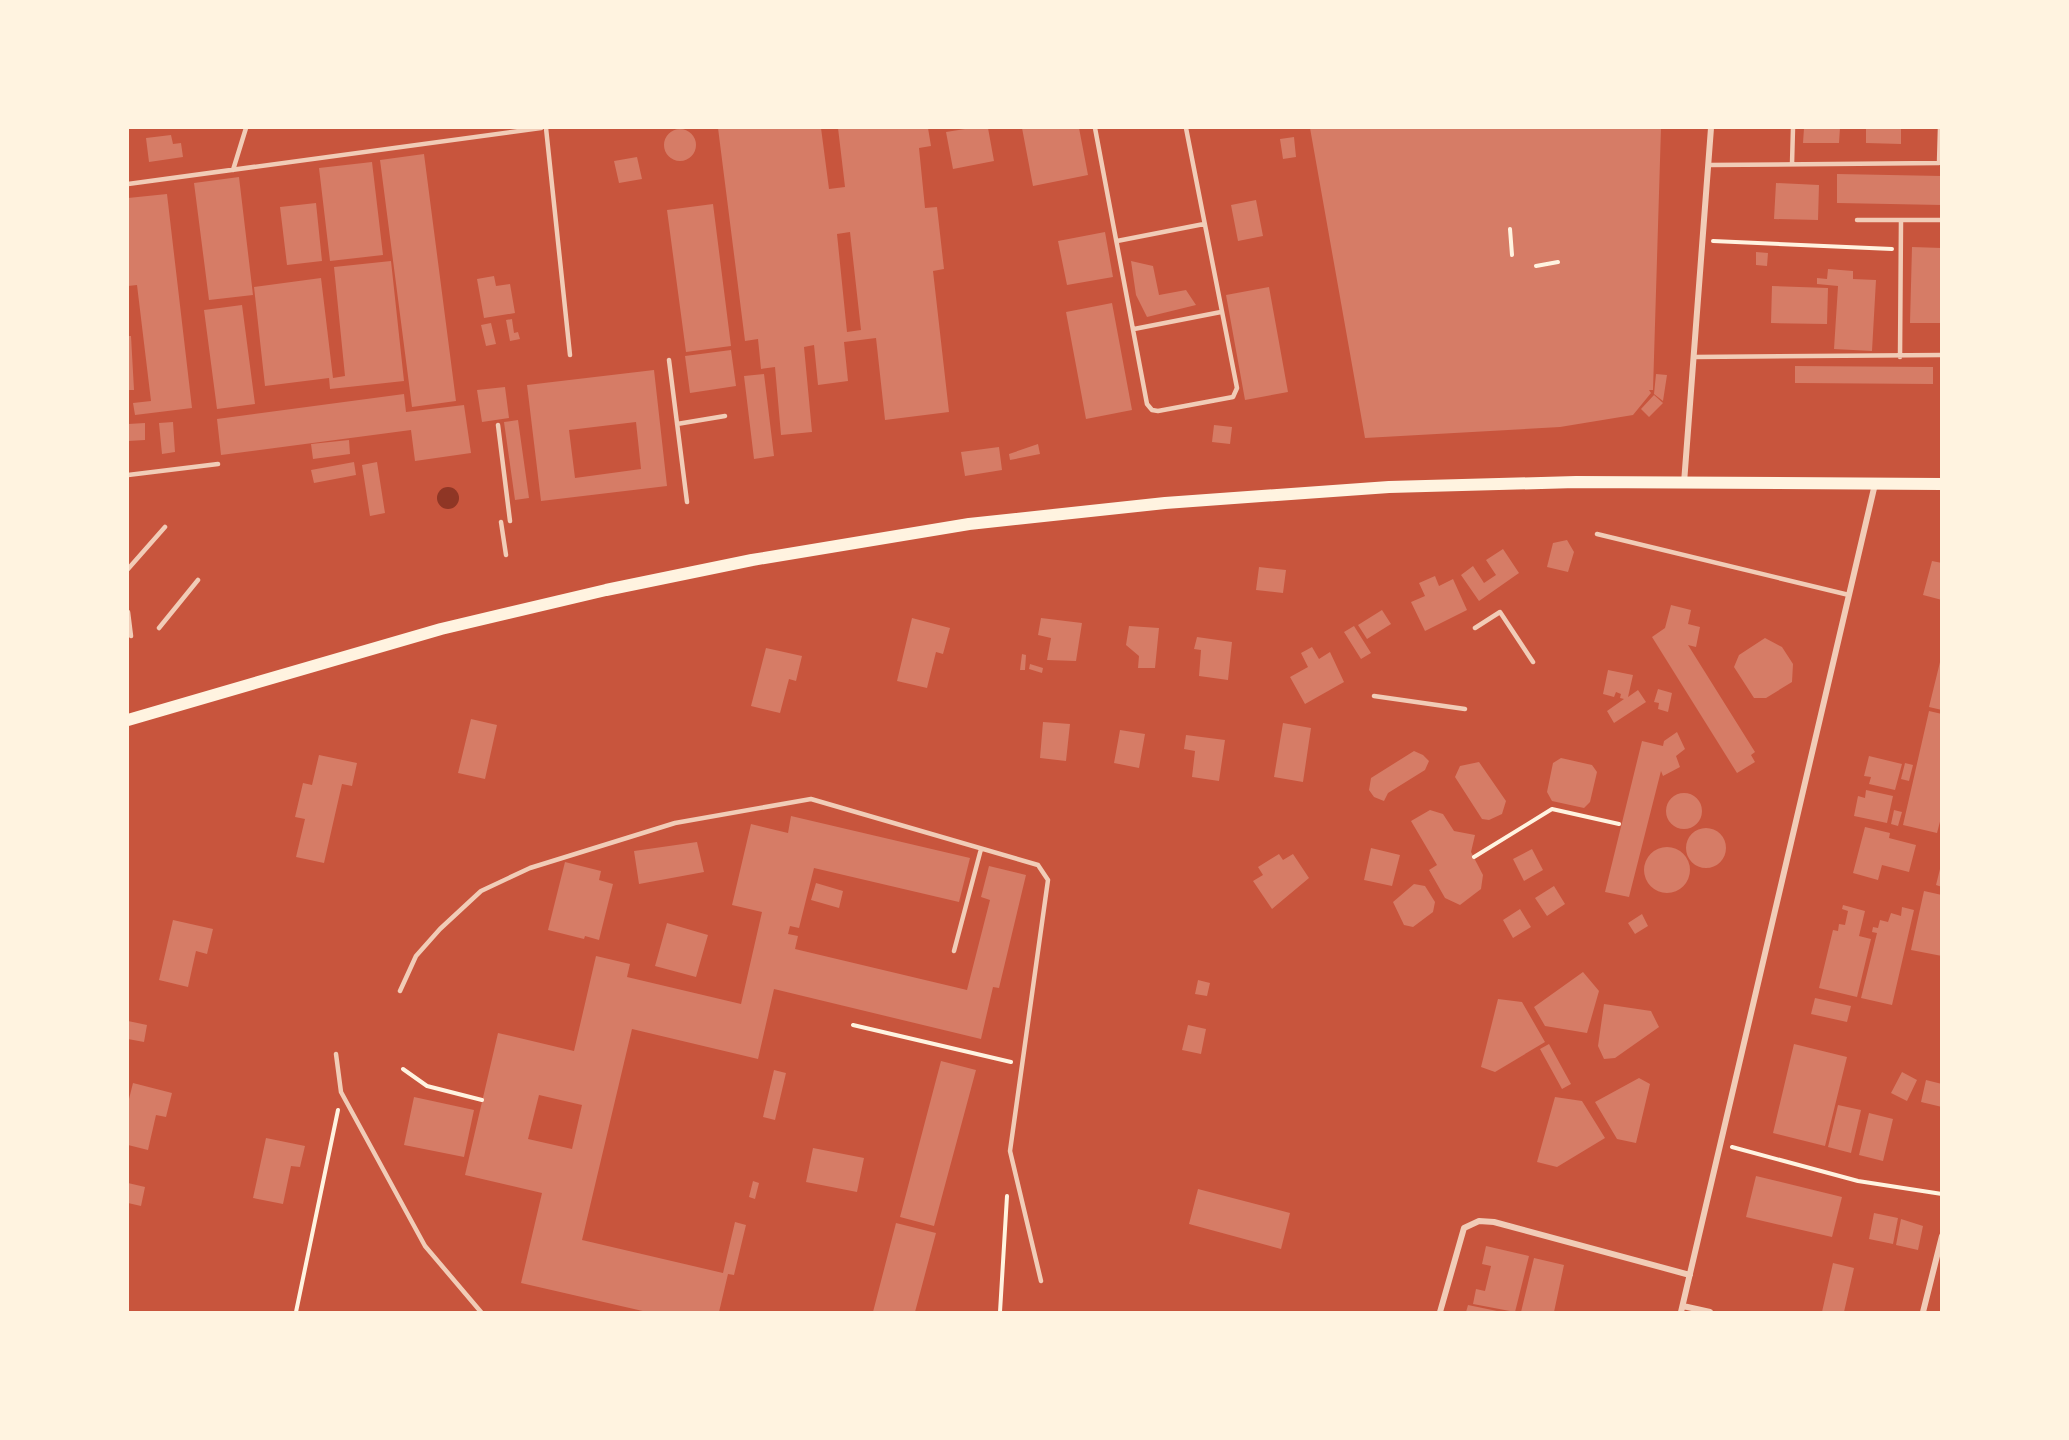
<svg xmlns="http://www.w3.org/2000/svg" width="2069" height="1440" viewBox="0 0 2069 1440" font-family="'PT Sans',sans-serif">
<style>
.water{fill:#8f3625}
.building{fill:#d67c66;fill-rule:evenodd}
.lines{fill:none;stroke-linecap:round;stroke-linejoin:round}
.path{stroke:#fff3e0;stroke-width:4}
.service{stroke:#f1ccb7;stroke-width:4.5}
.minor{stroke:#f1ccb7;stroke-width:6}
.secondary{stroke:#fff3e0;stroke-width:12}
</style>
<rect width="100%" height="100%" fill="#c8553d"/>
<!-- water -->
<path class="water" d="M437 498a11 11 0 1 1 22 0a11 11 0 1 1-22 0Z"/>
<!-- building -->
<path class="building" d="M718,128h103l8,61 16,-2 -7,-59h90l3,18 -12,2 6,60 12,-1 7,62 -11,2 16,141 -64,8 -9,-82 -32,4 4,39 -30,4 -4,-40 -10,2 8,85 -31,3 -6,-68 -14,2 -3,-30 -13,2zM850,232l11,98 -14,2 -10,-98z
M971,128h17l6,33 -41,8 -7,-37z
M1022,128h57l9,47 -55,11z
M1310,128h351l-8,262h-4l2,3 -18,22 -73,12 -195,11z
M1804,128h36l-1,15h-36z
M1866,128h35v16l-35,-1z
M664 145a16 16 0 1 1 32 0a16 16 0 1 1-32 0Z
M171,135l2,9 8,-1 2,14 -34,5 -3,-24z
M1294,137l2,20 -13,2 -3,-20z
M424,154l32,247 -44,6 -32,-247z
M637,157l5,22 -23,4 -5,-22z
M372,162l11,93 -53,6 -11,-93z
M1837,174l105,2v29l-105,-2z
M239,177l14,118 -44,5 -15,-117z
M1776,183l43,2 -1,35 -44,-1z
M167,194l25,214 -57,7 -2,-12 18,-2 -14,-116 -9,1v-88z
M1256,200l7,36 -25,5 -7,-36z
M316,203l6,58 -35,4 -7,-58z
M713,204l18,142 -45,6 -19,-142z
M1105,232l8,45 -46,8 -9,-44z
M1912,247l30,1v75h-32z
M1756,252l12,1 -1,13 -11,-1z
M391,261l13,120 -74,8 -1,-11 -64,8 -11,-99 67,-9 12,100 12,-2 -11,-109z
M1131,261l22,5 6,29 27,-5 10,15 -49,12 -11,-22z
M1828,269l25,2v8l23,1 -4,71 -38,-2 4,-63 -21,-2v-6l10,1z
M494,276l2,10 14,-2 5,29 -31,5 -7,-39z
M1772,286l56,2 -1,36 -56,-1z
M1269,287l19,105 -43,8 -19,-105z
M1112,303l20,107 -46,9 -20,-107z
M242,305l13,99 -38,5 -13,-99z
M512,319l2,14 4,-1 2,7 -10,2 -4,-21z
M491,323l5,21 -10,2 -5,-21z
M128,336h3l3,54h-6z
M731,350l5,36 -46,7 -5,-37z
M1795,366l138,1v17l-138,-1z
M654,370l13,116 -126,15 -14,-116zM636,422l5,47 -66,9 -6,-48z
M764,374l10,82 -20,3 -10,-83z
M1656,374l11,1 -4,26 -9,-7z
M505,387l4,31 -27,4 -5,-32z
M404,394l2,18 58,-7 7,48 -56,8 -4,-31 -190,25 -4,-36z
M1654,395l9,8 -14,14 -8,-8z
M518,420l11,78 -14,2 -11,-78z
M173,422l2,30 -13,2 -3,-31z
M145,423v17l-17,1v-17z
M1214,425l18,2 -2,17 -18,-2z
M349,440l1,14 -37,5 -2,-15z
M1038,444l2,10 -30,6 -1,-6z
M999,447l3,23 -37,6 -4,-24z
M354,462l2,13 -42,8 -3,-13z
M377,462l8,51 -15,3 -8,-51z
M1567,540l7,12 -6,20 -21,-5 6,-24z
M1503,549l16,24 -40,28 -18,-26 12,-9 11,17 12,-8 -10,-15z
M1932,561l10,2v37l-19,-5z
M1259,567l27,3 -3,23 -27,-3z
M1435,576l4,10 14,-7 14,31 -42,21 -14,-29 14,-6 -6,-13z
M1671,605l20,5 -3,14 12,3 -4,20 -8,-2 67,107 -4,3 4,7 -18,11 -85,-136 13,-9z
M1382,610l9,14 -24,15 -9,-14z
M912,618l38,10 -7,26 -7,-2 -9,36 -30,-7z
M1041,618l41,5 -6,38 -29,-1 4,-22 -13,-3z
M1129,626l30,2 -4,40h-17l1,-12 -13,-11z
M1354,626l17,27 -10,6 -17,-27z
M1197,637l35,5 -4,38 -29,-4 2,-26 -7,-1z
M1765,638l17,9 11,17 -1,18 -26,16h-12l-20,-31 5,-12z
M1312,647l7,12 11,-7 14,30 -39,22 -15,-27 18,-10 -7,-14z
M766,648l36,8 -6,25 -7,-2 -9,34 -29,-7z
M1022,654l4,1 -1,15h-5z
M1941,658h1v52l-13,-3z
M1030,664l13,4 -1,5 -13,-4z
M1608,670l25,5 -5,22 10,-7 8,12 -32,21 -7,-12 17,-12 -4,-1 1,-4 -5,-2 -2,5 -11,-3z
M1658,689l14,4 -4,19 -10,-3 1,-6 -5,-1z
M1929,711l13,3v100l-5,19 -34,-8z
M471,719l26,6 -12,54 -27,-6z
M1043,722l27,2 -4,37 -26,-3z
M1283,723l28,5 -8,54 -29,-5z
M1120,730l25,4 -6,34 -25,-5z
M1677,732l8,17 -9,7 4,11 -17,9 -2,-5 -32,126 -24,-5 37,-151 21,5 1,-5z
M1186,735l39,5 -6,41 -27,-4 3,-26 -11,-2z
M1414,751l9,4 6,6 -4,9 -37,23 -4,8 -10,-4 -5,-7 2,-12z
M319,755l38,8 -5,23 -10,-2 -18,79 -28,-6 9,-38 -10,-2 8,-34 9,2z
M1869,756l33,8 -7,26 -26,-6 2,-7 -7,-1z
M1561,758l31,7 5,7 -7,30 -6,6 -32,-7 -5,-9 6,-29z
M1479,762l27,39 -4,13 -13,6 -7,-1 -27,-42 5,-11z
M1905,763l8,2 -4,16 -8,-2z
M1866,790l27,6 -6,27 -33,-7 4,-20 7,2z
M1666 811a18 18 0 1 1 36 0a18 18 0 1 1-36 0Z
M1430,810l13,4 11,17 21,4 -4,17 12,23 -2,14 -21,16 -15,-7 -16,-28 8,-5 -26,-44z
M1894,810l8,2 -4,14 -7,-2z
M791,816l179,42 -11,44 -145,-34 -15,60 -9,-2 -2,8 10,2 -3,13 172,41 23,-90 -9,-3 8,-31 37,9 -27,113 -6,-1 -12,52 -207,-50 -16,70 -126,-30 -50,211 141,33 12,-51 11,3 -12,50 -6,-1 -9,38h-72l-126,-29 21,-90 -77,-18 33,-142 76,18 22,-95 34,8 -3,13 114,27 21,-92 -30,-7 19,-81 37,9zM539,1095l43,10 -10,44 -44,-10z
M1865,827l25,6 -1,5 27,7 -7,27 -27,-7 -4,15 -25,-7z
M1686 848a20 20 0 1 1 40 0a20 20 0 1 1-40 0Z
M697,842l7,30 -65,12 -5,-33z
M1644 870a23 23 0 1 1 46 0a23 23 0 1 1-46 0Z
M1371,848l29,7 -8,31 -28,-6z
M1532,849l11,21 -19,11 -11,-22z
M1279,854l4,6 10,-6 16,24 -37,31 -19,-28 10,-6 -5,-8z
M565,862l36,9 -2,9 14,4 -14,56 -14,-4 -1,3 -36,-9z
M1941,865h1v22l-6,-2z
M816,883l27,8 -4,17 -28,-8z
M1414,884l11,2 10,16 -2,10 -20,15 -9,-2 -11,-23z
M1554,886l11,18 -18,12 -12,-18z
M1924,891l18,4v61l-31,-6z
M1843,905l22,6 -6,25 12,3 -14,58 -38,-9 14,-58 5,1 1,-7 6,1 3,-14 -6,-2z
M1902,907l12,3 -22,95 -31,-7 16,-65 -5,-1 1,-5 5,1 2,-8 8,2 3,-9 10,3z
M1520,909l11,18 -18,11 -10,-18z
M1642,914l6,12 -13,8 -7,-11z
M173,920l40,9 -6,25 -11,-3 -8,36 -29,-7z
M667,923l41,12 -12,42 -41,-11z
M1583,972l16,19 -12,42 -42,-7 -11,-19z
M1198,980l12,3 -3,13 -12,-2z
M1815,998l36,8 -4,16 -36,-8z
M1498,999l24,3 23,40 -50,30 -14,-5z
M1604,1004l47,7 8,16 -44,31 -11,1 -6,-13z
M128,1021l19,4 -3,17 -16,-3z
M1188,1025l18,4 -5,25 -19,-4z
M1549,1044l22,40 -9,5 -22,-40z
M1794,1044l53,13 -22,89 -52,-13z
M941,1061l35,9 -42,156 -34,-9z
M774,1070l12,3 -11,47 -12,-3z
M1902,1072l15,8 -10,21 -16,-8z
M1639,1078l11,6 -14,59 -19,-4 -22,-37z
M1926,1080l16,4v23l-21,-5z
M133,1083l39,10 -6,24 -10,-2 -8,35 -20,-5v-42z
M414,1097l60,13 -10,47 -60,-12z
M1555,1097l27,4 23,37 -48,29 -20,-5z
M1838,1105l23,5 -10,43 -23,-6z
M1869,1113l24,6 -10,42 -24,-6z
M266,1138l39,8 -5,21 -9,-1 -8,38 -30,-6z
M813,1148l51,10 -7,34 -51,-10z
M1756,1176l86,21 -10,40 -86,-20z
M753,1181l6,2 -4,16 -6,-2z
M128,1183l17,4 -4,19 -13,-3z
M1198,1189l92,24 -9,36 -92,-25z
M1874,1213l24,5 -5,26 -24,-5z
M1901,1219l22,7 -5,24 -22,-5z
M896,1223l40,10 -21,79h-42z
M1486,1246l43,10 -14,56 -42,-8 3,-15 9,2 6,-25 -9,-2z
M1534,1258l30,7 -10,47h-33z
M1833,1263l21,5 -10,44h-22z
M1468,1305l29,6v1h-31z"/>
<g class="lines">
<!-- path -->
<path class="path" d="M1510,229l2,26
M1713,241l179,8
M1536,266l22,-4
M1474,857l78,-48 67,15
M853,1025l158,37
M403,1069l24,17 55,14
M1732,1147l126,34 84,13
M296,1312l42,-202
M1000,1312l7,-116"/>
<!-- service -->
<path class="service" d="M546,128l24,227
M1095,128l52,276 5,6 6,1 75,-14 4,-9 -51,-260
M1792,164l1,-36
M1709,165l230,-2 1,-35
M233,170l13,-42
M128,184l413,-56
M1857,220h85
M1117,241l87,-17
M1134,329l87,-17
M1694,357l248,-2
M1900,357l1,-137
M669,360l18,142
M677,424l48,-8
M498,425l12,96
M128,475l90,-11
M501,522l5,33
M1597,534l252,61
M128,569l37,-42
M128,612l3,24
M159,628l39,-48
M1475,628l25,-16 33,50
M1374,696l91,13
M954,951l27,-102
M400,991l16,-35 24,-27 41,-38 49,-23 145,-45 136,-24 227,66 10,15 -38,271 31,130
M336,1054l5,38 84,154 56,66"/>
<!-- minor -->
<path class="minor" d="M1684,483l27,-355
M1683,1306l27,6
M1440,1312l24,-84 15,-7 15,1 196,53
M1681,1312l194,-828
M1923,1312l19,-76"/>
<!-- secondary -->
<path class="secondary" d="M128,720l313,-91 165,-39 146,-30 217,-36 196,-21 224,-16 187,-5 366,2"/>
</g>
<!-- border -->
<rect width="2069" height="1440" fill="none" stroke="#fff3e0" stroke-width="258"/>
</svg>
